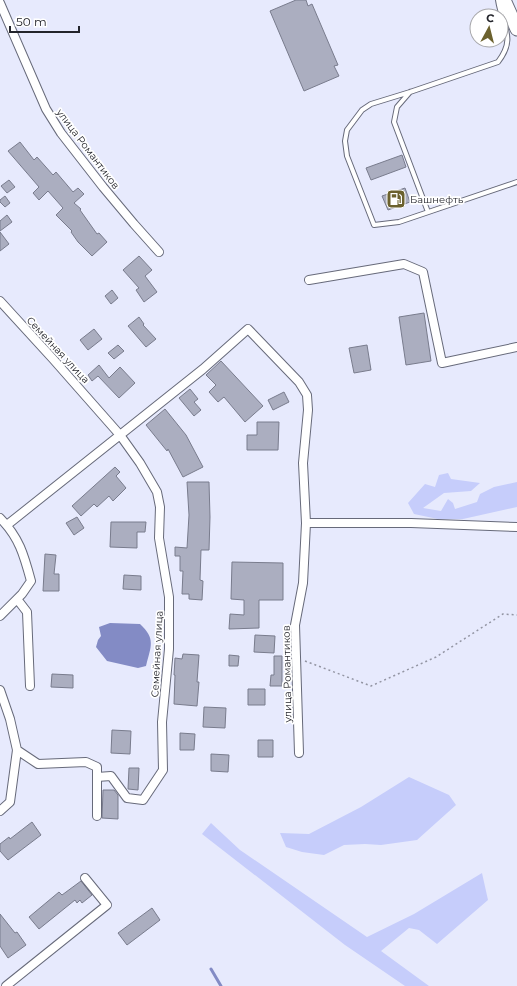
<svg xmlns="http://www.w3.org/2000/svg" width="517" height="986" viewBox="0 0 517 986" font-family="Montserrat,sans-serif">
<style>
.green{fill:#c6cdfb}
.water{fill:#838bc5}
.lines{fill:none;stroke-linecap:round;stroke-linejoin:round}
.stream{stroke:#838bc5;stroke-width:3}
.building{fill:#abaec0;stroke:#797c8d}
.lane-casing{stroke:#676a7a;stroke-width:6}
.street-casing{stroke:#676a7a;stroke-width:10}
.primary-casing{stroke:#676a7a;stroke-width:15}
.path{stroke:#9395a3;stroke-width:1.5;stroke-dasharray:2 3;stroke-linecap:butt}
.lane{stroke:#fff;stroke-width:4}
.street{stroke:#fff;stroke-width:8}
.primary{stroke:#fff;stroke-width:13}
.labels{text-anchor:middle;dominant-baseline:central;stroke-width:3.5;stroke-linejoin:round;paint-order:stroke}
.street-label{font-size:10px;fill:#23242b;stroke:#fff}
.poi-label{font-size:10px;fill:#23242b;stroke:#fff;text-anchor:start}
</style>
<rect width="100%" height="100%" fill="#e7eafd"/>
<!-- green -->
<path class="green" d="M448,473l3,6 29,4 -9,8 -27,2 -21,15 18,3 7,-12 5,4 2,6 22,-7 3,-8 14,-7 23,-5v25l-54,12h-25l-24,-5 -6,-11 17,-19 10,3 4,-12z
M409,777l40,18 7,10 -39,35 -36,5 -16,-1 -21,1 -20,10 -22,-3 -16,-5 -6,-14 29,1 52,-27z
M211,823l29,27 127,87 47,-23 68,-41 6,27 -51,44 -18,-14 -10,-2 -28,23 48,35h-24l-60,-41 -143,-111z"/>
<!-- water -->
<path class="water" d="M110,623l30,1c16,15 11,22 6,42l-8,2 -31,-7 -11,-14 2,-7 3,-4 -2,-9z"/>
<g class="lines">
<!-- stream -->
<path class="stream" d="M211,969l10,17"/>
</g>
<!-- building -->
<path class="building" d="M296,0h10l2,6 4,-2 26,61 -4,1 5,10 -35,15 -34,-80z
M20,142l14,18 3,-3 16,18 3,-3 17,20 5,-4 6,6 -10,9 7,6 -1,1 17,24 2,-1 8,9 -15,14 -14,-14 -7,-10 1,-1 -16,-16 7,-7 -15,-17 -9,9 -6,-7 6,-6 -31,-36z
M402,155l4,12 -35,13 -5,-12z
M9,180l6,7 -8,6 -6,-7z
M405,188l5,14 -22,8 -6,-14z
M5,196l5,7 -5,4 -5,-5v-2z
M7,215l5,7 -12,9v-10z
M0,232l9,12 -9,7z
M139,256l13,14 -7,6 12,16 -13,10 -8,-12 3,-2 -16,-18z
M112,290l6,8 -7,6 -6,-8z
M424,313l7,48 -25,4 -7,-48z
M139,317l5,7 -1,1 13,14 -10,8 -18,-21z
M94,329l8,10 -14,11 -8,-10z
M118,345l6,6 -10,8 -6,-6z
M367,345l4,25 -17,3 -5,-25z
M221,361l42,45 -18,16 -21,-25 -6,5 -9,-10 7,-7 -10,-10z
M99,365l10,13 11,-11 15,16 -16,15 -21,-22 -6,5 -4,-6z
M190,389l8,10 -4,3 7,8 -7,6 -15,-18z
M284,392l5,10 -16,8 -5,-10z
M165,409l21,26 17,32 -20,10 -15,-28 -1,2 -21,-26z
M257,422h22l-1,28h-31v-15h10z
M115,467l5,5 -4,4 10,12 -13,13 -4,-5 -12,11 -3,-3 -13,12 -9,-10z
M187,482h22l1,35 -1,33h-8l-1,30 3,1 -1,19 -13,-1v-5h-7l1,-23h-3v-15h-5v-9l12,1 2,-33z
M77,517l7,11 -10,7 -8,-12z
M111,522h35l-1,10h-8v16l-27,-1z
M45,554l11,1 -2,19h5v17h-16z
M232,562l51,1v37h-24v28l-30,1 1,-15 14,1v-15l-13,-1z
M124,575l17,1v14l-18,-1z
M255,635l20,1 -1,17 -20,-1z
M183,654l16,1 -2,27h2l-2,24 -23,-2 1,-29h-1l1,-17 7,1z
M229,655l10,1 -1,10h-9z
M274,656h8v30h-12l1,-11h3z
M52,674l21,1v13l-22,-1z
M248,689h17v16h-17z
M204,707l22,1 -1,20 -22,-1z
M112,730l19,1 -1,23 -19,-1z
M180,733l15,1 -1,16h-14z
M258,740h15v17h-15z
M211,754l18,1 -1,17 -17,-1z
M129,768h10l-1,22 -10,-1z
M103,790h11l4,5v24l-16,-1z
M32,822l9,13 -33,25 -8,-9v-7l9,-7 1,2z
M81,881l11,14 -10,8 -2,-3 -3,3 -2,-3 -36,29 -10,-12 30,-25 3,3z
M152,908l8,12 -33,25 -9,-12z
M0,914l15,19 2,-1 9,13 -18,13 -8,-12z"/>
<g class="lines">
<!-- lane casing -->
<g class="lane-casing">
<path id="lane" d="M498,0c4,27 19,37 0,62l-88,30 -39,12 -9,6 -15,20 -2,11 2,15 27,69 25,-3 118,-40
M410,92l-13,15 -3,15 34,90"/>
</g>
<!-- street casing -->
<g class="street-casing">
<path id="street" d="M0,3l46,106 15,24 42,54 31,37 25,28
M309,280l95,-16 19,8 19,91 75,-16
M0,301l53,58 67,76 20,28 17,29 3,15 -1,31 10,59v52l-7,73 1,48 -20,30 -16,-2 -16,-22 -14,1
M0,518c19,19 24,37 31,63l-9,13 -22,22
M306,523h105l106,4
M7,525l196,-156 45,-40 51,53 8,13 1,15 -5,53 3,60 -3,60 -8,42 4,128
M17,599l10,13 3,74
M0,690l10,29 7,31 -7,52 -10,9
M17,750l21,14 48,-2 11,5v49
M6,986l101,-81 -22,-27"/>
</g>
<!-- primary casing -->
<g class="primary-casing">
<path id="primary" d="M504,0l13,29"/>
</g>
<!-- path -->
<path class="path" d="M305,661l66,25 65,-29 67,-43 14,1"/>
<!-- lane -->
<use href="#lane" class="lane"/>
<!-- street -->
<use href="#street" class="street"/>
<!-- primary -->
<use href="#primary" class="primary"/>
</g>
<!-- icons -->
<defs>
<g id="fuel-square" transform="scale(1)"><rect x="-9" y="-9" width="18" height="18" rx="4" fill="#6b612e" stroke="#fff"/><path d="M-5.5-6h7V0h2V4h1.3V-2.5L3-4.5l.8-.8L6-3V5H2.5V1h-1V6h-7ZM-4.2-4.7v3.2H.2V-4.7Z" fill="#fff"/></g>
</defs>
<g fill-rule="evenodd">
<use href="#fuel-square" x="396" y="199"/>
</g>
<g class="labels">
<!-- street labels -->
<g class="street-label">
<text transform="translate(88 149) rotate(53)">улица Романтиков</text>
<text transform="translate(58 350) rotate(47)">Семейная улица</text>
<text transform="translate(157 654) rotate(-87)">Семейная улица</text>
<text transform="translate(287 674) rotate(-91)">улица Романтиков</text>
</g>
<!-- poi labels -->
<g class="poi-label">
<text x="410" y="199">Башнефть</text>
</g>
</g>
<!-- north arrow -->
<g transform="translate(489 28) rotate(7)"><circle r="19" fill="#ffffff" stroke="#a7a7aa"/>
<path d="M0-3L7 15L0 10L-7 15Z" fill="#6b612e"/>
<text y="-6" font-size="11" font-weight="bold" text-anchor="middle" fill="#23242b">С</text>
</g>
<!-- scale -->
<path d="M10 26v6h69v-6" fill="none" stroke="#23242b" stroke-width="2"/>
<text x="16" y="26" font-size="12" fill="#23242b" stroke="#ffffff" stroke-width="3" paint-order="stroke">50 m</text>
</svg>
